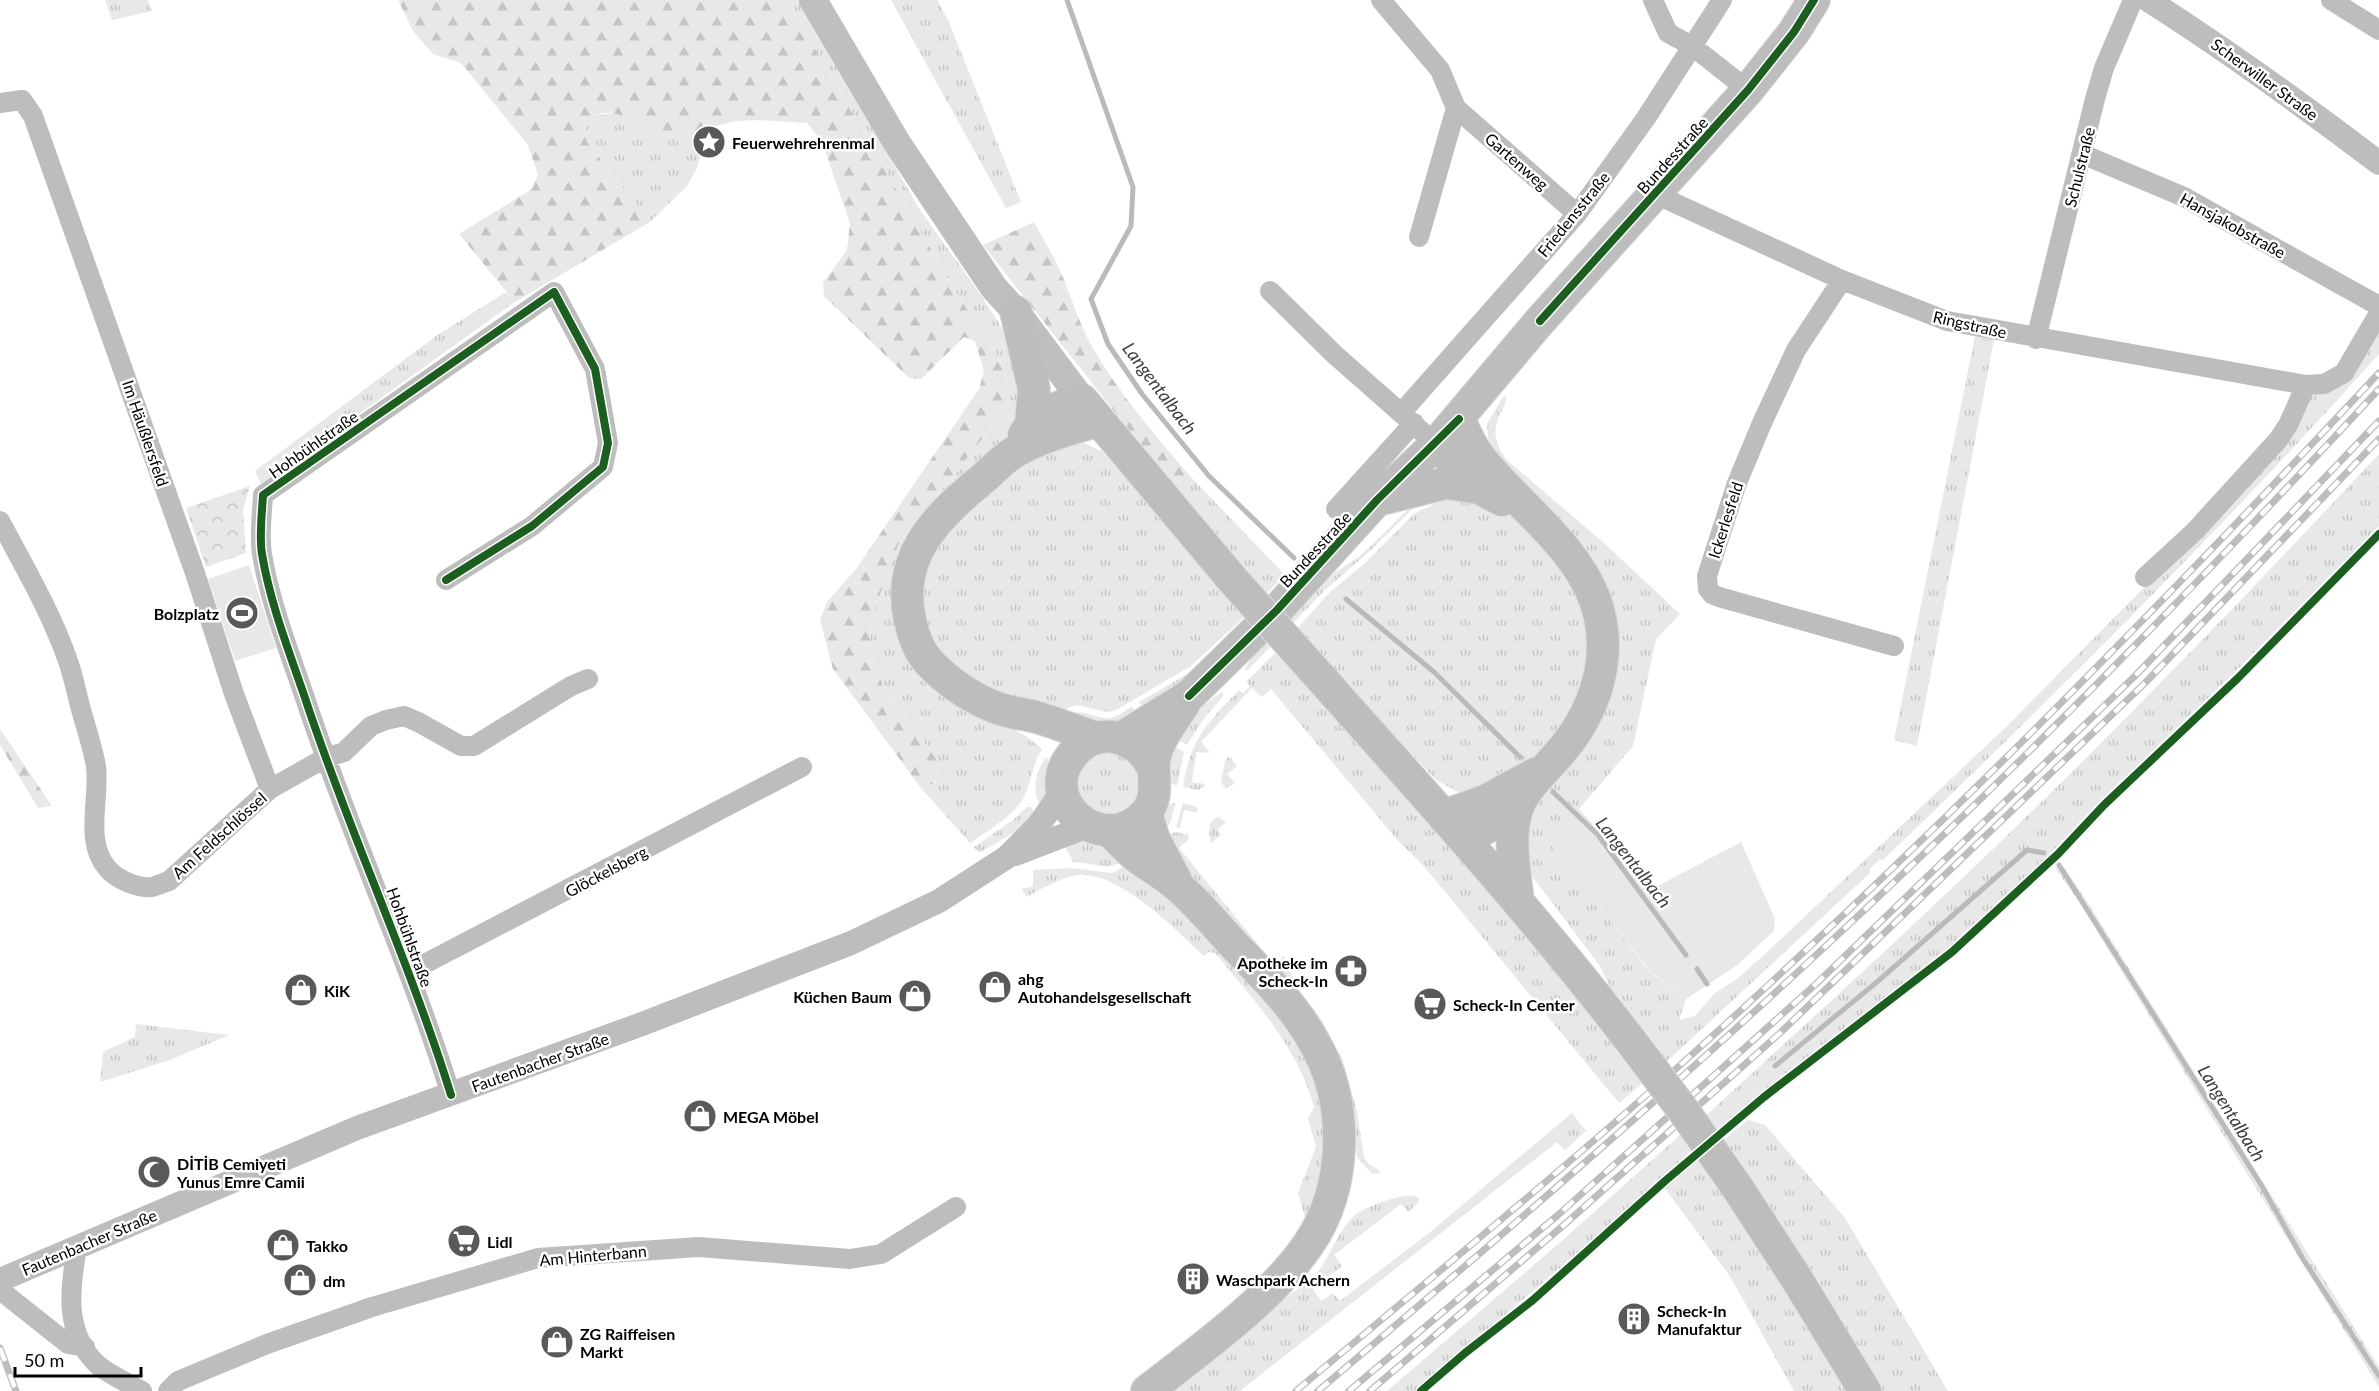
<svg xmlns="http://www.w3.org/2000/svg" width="2379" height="1391" viewBox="0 0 2379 1391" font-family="Lato,sans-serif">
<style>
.grass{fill:url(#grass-tufts)}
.forest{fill:url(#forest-firs)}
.park{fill:url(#park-crowns)}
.garden{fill:#e8e8e8}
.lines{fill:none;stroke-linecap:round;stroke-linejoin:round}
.stream{stroke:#bababa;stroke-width:5}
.primary-casing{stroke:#dbdbdb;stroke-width:34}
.minor{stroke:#bdbdbd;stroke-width:20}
.tertiary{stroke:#bdbdbd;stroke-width:24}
.secondary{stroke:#bfbfbf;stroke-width:28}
.primary{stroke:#bdbdbd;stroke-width:32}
.rail-casing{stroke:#bdbdbd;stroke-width:7}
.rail{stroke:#fff;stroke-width:4.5;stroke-dasharray:14;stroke-linecap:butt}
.primary-bridge-casing{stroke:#dbdbdb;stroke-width:34;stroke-linecap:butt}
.primary-bridge{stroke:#bdbdbd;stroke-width:32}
.cycleway-casing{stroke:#fff;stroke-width:11}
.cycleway{stroke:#1b5e20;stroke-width:8}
.labels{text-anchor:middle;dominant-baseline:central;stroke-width:5;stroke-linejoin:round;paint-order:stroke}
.street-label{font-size:16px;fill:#000;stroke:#fff}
.poi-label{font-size:16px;font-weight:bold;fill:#000;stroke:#fff;text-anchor:start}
.water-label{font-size:18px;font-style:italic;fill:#3d3d3d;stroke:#fff}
</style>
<defs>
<pattern id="grass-tufts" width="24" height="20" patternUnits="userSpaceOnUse" patternTransform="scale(1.5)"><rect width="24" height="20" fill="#e8e8e8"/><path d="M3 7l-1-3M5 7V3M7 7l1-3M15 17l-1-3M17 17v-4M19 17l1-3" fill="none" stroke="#c5c5c5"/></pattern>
<pattern id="forest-firs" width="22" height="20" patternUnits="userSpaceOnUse" patternTransform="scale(1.5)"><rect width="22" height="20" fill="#e8e8e8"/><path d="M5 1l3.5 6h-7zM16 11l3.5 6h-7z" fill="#c5c5c5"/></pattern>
<pattern id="park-crowns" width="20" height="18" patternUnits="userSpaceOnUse" patternTransform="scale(1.5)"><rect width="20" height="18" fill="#e8e8e8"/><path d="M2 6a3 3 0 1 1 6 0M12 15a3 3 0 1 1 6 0" fill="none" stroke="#c5c5c5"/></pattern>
</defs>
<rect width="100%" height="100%" fill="#fff"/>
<!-- grass -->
<path class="grass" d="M105,0h43l4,11 -40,9z
M787,0h13l120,210 63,88 34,54 4,70 -124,176 95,120 34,18 16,13c-10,16 -10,32 -18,48 -11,20 -36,33 -54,46l-49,-55 14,-5 5,-19 -56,-75 -13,-35 -1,-32 28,-77 107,-135 4,-16 -7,-30 -53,-83z
M891,0h46l11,20 73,182 -15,6z
M616,113l52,22 40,-6 -11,39 -10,18 -37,36 -63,-80 -2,-21 7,-5z
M506,292l9,10 -254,182 -6,-13 181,-135z
M2379,326v28c-158,176 -326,343 -497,507l-2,-2 -11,11 2,2 -208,193 -36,-41 -27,-58 -74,-98 -4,-46 92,-188 -125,-186 -2,-24 16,-27 3,-1c0,8 -3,12 -6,18 -9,18 -4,32 7,46l97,83 76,71 -24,25 -23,107 -54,63 -25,39 95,123 37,28 -7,21 16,-4 20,-23 22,-14 28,-25 239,-225 179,-181 126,-154z
M1975,336l19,4 -77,406 -23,-6z
M1075,439l28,13 89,100 52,65 -53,49 -75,44c-21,8 -43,-20 -56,9l-101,-42 -22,-23 -17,-49 3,-36 16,-31 89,-83z
M2379,454v72l-146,148 -138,132 -60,64 -86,79 -234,185 -12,-16c71,-65 143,-130 214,-197 160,-149 312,-307 462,-467z
M1189,475l96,100 -21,21 -93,-113 12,-1z
M1455,491l51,20 45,37 22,28 18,55 -9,65 -19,32 -27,27 -39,29 -22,8h-17l-22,-12 -140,-150 33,-37 36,-30 49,-49 34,-17z
M1418,500l5,3 -12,7 -39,39 -48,42 -77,80 -2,-2 17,-28 57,-58 40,-26z
M1290,583l-144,132 -7,-13 55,-32z
M1277,651l223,252 118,141 -4,3 28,37 -23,19 -196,-238 -24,-23 -128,-153 -9,8 -10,-9 -51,54 8,9v2l-13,-1 -4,30 13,2 -1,3 -6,3 -15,-3c7,-47 24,-64 56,-97l4,3 7,-7 -4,-4z
M1222,692l2,3 -21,25 -16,25 -14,-9 22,-25z
M1132,706l8,13 -19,10 -52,-14c14,-8 27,5 42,3 8,-2 15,-8 21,-12z
M1169,743l15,9 -7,34 -10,-5z
M1096,749l36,7 13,35 -24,28 -36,-7 -13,-34z
M1229,756l8,10 -10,8 8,9 -9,5 -5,-5 4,-22z
M1046,757c12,18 5,35 -4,52 -11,-17 -7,-36 4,-52z
M1175,803l-4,18 -4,6 -8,-16 7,-6z
M1183,803l14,4v6l-13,-3 -4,18 -4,-1z
M1027,807h4l5,8 -17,15 -40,23 -5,-6 39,-27z
M1218,817l8,5 -9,8 4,5 -10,8c-2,-10 -4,-22 7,-26z
M1175,832l14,3 -1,5 -9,8 95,116 10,-8 14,34 23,29 21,39 15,53 7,47 5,6 10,6 1,3 -8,1 -15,-17 -7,-42 -189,-276z
M1074,840l28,1 25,17c-18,16 -32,4 -54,4l-10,-19z
M1132,862l84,80 83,99 23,55 3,71 -19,54 -8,-28 18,-46 -8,-28 6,-12c-17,-61 -59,-106 -99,-154l-7,-1 -4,4c-28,-26 -86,-86 -127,-81 -18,3 -35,14 -51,22l-4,-8 11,-3v-16l38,-2 41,5z
M2059,865l6,3 25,38 289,461v20l-304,-491 -20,-28z
M136,1024l93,11 -59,25 -70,22 3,-30 32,-15z
M1572,1113l14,18 -21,19 -8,-8 -317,249h-77c32,-26 63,-55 97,-79 17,-12 38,-20 53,-35 19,-19 23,-48 45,-64 12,-7 49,-23 61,-15l-1,5 -10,9 -7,-8 -67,51 8,11 -29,23 8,12 12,-8 7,8 89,-68z
M1748,1120l17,5 80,93 103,173h-71l-156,-249z
M1680,1135l11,16 -109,98 -166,142h-29l177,-152z
M1697,1159l28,38 128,194h-59l-63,-113 -67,-91z"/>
<!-- forest -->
<path class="forest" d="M398,0h389l162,281 53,83 7,30 -4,16 -107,135 -28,77 1,32 13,35 56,75 -5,19 -14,5 -88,-119 -13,-49 7,-18 29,-33 123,-180 5,-18 -9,-30 -11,-4 -43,42 -12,-1 -85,-82 -1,-13 24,-33 3,-27 -28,-81 -15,-19c-25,-1 -51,-5 -75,-1 -20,4 -43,16 -64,13 -28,-3 -51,-37 -83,-14l2,21 63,80 -135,80 -56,-68 73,-45 6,-14 -10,-30 -67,-82 -28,-9 -20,-23z
M1034,222c6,12 14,24 20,36 15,29 22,60 38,89 27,46 62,87 97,128l-5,7 -13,1 -188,-238z
M0,729l52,77 -14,2 -38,-63z"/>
<!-- park -->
<path class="park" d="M250,486l-7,24 3,43 -40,14 -20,-59z"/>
<!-- garden -->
<path class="garden" d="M249,565l27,83 -41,13 -27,-82z
M1579,809l75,79 87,-46 34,77 -1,12 -37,34 -51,34 -36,-28 -97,-123z"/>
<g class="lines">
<!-- stream -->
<path class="stream" d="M1067,0l66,187 -2,39 -40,73 17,45 34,50 67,82 85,82
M1346,599l88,73 86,85
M1553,792l45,43 88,120
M2059,865l201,318 43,76 76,117
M1697,969l10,15
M1775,1066l102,-84 150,-132 17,3"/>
<!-- primary casing -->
<g class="primary-casing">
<path id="primary" d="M1016,312l18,77 -3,35 -7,11
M1459,419c6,13 12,28 22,40 35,44 95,87 114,141 20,56 0,114 -38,156 -12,14 -29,29 -37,46 -14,30 -5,69 -2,100
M1031,424l28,-17 23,-7 150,179
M1436,444l43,44 23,12
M1378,500l68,-17 33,5
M1311,667c108,121 217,241 316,369
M1096,738c-20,-7 -40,-15 -60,-21 -12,-3 -24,-4 -36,-8 -26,-9 -53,-27 -72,-48 -10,-11 -15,-27 -18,-41 -15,-66 30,-106 76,-144 10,-9 20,-20 32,-26 25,-14 53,-22 81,-29
M1121,738l68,-42 88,-86 100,-110 59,-56 104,-123 208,-231 46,-58 20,-32
M1152,766c-16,-30 -54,-42 -79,-12 -39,45 29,106 72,60 18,-20 3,-43 12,-65 6,-17 19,-32 28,-47
M1146,813l8,26 22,42
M1443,816l42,-15 52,-28
M1110,831c8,8 17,18 26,25 14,11 31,20 44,32 19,17 36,37 53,56 29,30 61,61 81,98 35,60 34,145 -6,203 -37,54 -108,105 -161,146
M1463,838c24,-8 39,-19 57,-36
M1737,1187l61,94 67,110"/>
</g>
<!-- minor -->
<path class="minor" d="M1381,0l59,70 16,38 121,106
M1653,0l15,33 24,13 56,44
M2331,0l48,30
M0,103l22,-3 11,16 163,460 38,118 36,95
M2082,154l102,43 195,109
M1655,194l187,86 105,41 359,64 18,-1 20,-11 35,-60
M1419,237l37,-129
M1842,280l-46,70 -34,73 -25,60 -30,93 1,13 4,5 7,3 175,49
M1270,291l64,63 102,90
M2036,339l59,-240 9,-31 29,-68
M1402,412l175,-198 69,-96 76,-118
M1336,509l78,-86
M0,521c24,45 51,91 68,140 6,17 9,35 14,52 5,18 11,36 14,53 4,33 -12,75 11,102 9,11 31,21 45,19 5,-1 11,-4 17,-6l101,-92 55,-31 19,-6 27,-26 15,-6 18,-4 14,6 43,24h13l97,-60 17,-7
M2145,577l50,-46 83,-91 10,-15 18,-40
M446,580l86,-54 71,-59 5,-24 -13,-74 -41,-77 -291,203c-1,19 -4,41 -1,59 8,49 27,97 43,144 44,134 104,262 146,397
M409,972l393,-205
M77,1247c-7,40 -14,86 21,118 12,10 30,18 44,26
M0,1290l68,54 17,3
M168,1391l10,-10 89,-37 105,-37 166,-49 161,-11 151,12 31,-5 75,-47"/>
<!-- tertiary -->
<path class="tertiary" d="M2148,0c80,51 156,106 231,163
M1015,854l73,-28
M0,1280l357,-152 285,-104 209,-81 88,-42 68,-44 31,-31 24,-34"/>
<!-- secondary -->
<path class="secondary" d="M813,0l84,143 97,145 22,24 66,88"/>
<!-- primary -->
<use href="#primary" class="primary"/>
<!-- rail casing -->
<g class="rail-casing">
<path id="rail" d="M0,1348l16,43
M1296,1391c128,-107 257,-213 382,-324 245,-219 476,-454 701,-694
M1318,1391c168,-142 335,-285 497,-435 196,-181 383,-371 564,-567
M1349,1391l209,-176 258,-231 319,-308 244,-255
M1370,1391l195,-167 214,-190 367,-352 233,-243"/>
</g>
<!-- rail -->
<use href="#rail" class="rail"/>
<!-- primary-bridge casing -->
<g class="primary-bridge-casing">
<path id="primary-bridge" d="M1232,579l79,88
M1627,1036l56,74 54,77"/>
</g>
<!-- primary-bridge -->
<use href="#primary-bridge" class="primary-bridge"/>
<!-- cycleway casing -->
<g class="cycleway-casing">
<path id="cycleway" d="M1540,321l208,-231 46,-58 20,-32
M446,580l86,-54 71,-59 5,-24 -13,-74 -41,-77 -291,203c-1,19 -4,41 -1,59 8,49 27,97 43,144 44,134 104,262 146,397
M1189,696l88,-86 100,-110 82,-81
M1421,1391l44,-38 68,-53 132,-119 99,-84 188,-145 106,-98 46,-49 134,-127 141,-144"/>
</g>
<!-- cycleway -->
<use href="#cycleway" class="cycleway"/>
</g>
<!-- icons -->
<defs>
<g id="sight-disc" transform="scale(1.725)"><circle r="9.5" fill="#595959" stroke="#fff"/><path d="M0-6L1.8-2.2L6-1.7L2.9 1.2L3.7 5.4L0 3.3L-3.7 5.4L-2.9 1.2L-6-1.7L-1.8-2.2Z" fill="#fff"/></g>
<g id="stadium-disc" transform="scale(1.725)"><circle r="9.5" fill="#595959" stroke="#fff"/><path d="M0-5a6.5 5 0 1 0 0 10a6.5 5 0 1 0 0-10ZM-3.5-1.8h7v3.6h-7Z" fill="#fff"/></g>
<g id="pharmacy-disc" transform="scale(1.725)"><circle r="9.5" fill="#595959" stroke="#fff"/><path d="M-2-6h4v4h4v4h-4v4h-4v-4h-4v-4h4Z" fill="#fff"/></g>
<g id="shop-disc" transform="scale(1.725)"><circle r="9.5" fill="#595959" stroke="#fff"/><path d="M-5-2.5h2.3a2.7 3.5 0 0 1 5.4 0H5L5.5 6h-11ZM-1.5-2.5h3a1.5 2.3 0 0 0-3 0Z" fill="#fff"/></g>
<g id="supermarket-disc" transform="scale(1.725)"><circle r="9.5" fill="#595959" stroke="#fff"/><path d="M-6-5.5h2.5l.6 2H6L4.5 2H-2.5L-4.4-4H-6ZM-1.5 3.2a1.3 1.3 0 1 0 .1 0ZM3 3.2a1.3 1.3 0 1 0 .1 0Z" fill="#fff"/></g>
<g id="mosque-disc" transform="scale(1.725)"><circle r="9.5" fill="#595959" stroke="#fff"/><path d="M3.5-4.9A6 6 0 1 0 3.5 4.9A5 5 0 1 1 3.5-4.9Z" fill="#fff"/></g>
<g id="building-disc" transform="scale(1.725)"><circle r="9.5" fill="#595959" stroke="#fff"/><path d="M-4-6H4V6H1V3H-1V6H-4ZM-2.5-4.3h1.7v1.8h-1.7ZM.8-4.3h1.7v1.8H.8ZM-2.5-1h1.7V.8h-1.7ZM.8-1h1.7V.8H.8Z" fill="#fff"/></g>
</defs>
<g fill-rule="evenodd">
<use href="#sight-disc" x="709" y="142"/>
<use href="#stadium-disc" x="242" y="613"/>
<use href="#pharmacy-disc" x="1351" y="971"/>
<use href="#shop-disc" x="995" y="987"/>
<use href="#shop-disc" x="301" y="990"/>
<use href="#shop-disc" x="915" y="996"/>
<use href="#supermarket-disc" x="1430" y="1004"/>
<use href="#shop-disc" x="700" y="1116"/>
<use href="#mosque-disc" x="154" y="1172"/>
<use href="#supermarket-disc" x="464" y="1241"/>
<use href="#shop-disc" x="283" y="1245"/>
<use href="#building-disc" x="1193" y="1279"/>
<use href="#shop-disc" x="300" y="1280"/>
<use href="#building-disc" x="1634" y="1319"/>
<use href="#shop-disc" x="557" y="1342"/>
</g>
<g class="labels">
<!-- street labels -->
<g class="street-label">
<text transform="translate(2265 79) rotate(36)">Scherwiller Straße</text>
<text transform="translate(1672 155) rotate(-48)">Bundesstraße</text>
<text transform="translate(1517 161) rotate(41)">Gartenweg</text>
<text transform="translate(2079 167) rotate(-76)">Schulstraße</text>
<text transform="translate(1573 214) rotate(-51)">Friedensstraße</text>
<text transform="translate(2233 225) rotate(29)">Hansjakobstraße</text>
<text transform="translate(1970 324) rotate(13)">Ringstraße</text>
<text transform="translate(146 433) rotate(71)">Im Häußlersfeld</text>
<text transform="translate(313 444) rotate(-35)">Hohbühlstraße</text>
<text transform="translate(1725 520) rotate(-72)">Ickerlesfeld</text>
<text transform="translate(1315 549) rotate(-47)">Bundesstraße</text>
<text transform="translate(219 835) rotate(-42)">Am Feldschlössel</text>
<text transform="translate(606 871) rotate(-28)">Glöckelsberg</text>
<text transform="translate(410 937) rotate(70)">Hohbühlstraße</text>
<text transform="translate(540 1062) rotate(-20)">Fautenbacher Straße</text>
<text transform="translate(89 1242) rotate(-23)">Fautenbacher Straße</text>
<text transform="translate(593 1255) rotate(-5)">Am Hinterbann</text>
</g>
<!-- poi labels -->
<g class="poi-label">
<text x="732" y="142">Feuerwehrehrenmal</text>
<text x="219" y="613" text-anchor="end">Bolzplatz</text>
<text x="1328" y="962" text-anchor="end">Apotheke im<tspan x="1328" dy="18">Scheck-In</tspan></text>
<text x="1018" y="978">ahg<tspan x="1018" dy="18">Autohandelsgesellschaft</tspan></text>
<text x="324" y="990">KiK</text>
<text x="892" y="996" text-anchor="end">Küchen Baum</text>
<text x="1453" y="1004">Scheck-In Center</text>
<text x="723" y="1116">MEGA Möbel</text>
<text x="177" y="1163">DİTİB Cemiyeti<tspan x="177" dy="18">Yunus Emre Camii</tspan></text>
<text x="487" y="1241">Lidl</text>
<text x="306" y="1245">Takko</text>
<text x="1216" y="1279">Waschpark Achern</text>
<text x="323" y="1280">dm</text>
<text x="1657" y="1310">Scheck-In<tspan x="1657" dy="18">Manufaktur</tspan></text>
<text x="580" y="1333">ZG Raiffeisen<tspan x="580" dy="18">Markt</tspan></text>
</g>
<!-- water labels -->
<g class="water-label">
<text transform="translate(1160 388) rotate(53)">Langentalbach</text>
<text transform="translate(1634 862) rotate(52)">Langentalbach</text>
<text transform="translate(2232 1113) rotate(58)">Langentalbach</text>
</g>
</g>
<!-- scale -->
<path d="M15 1367v9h126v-9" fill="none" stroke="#000000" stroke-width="3"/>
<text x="24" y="1367" font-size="18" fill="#000000" stroke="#ffffff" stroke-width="4.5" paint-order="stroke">50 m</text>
</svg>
